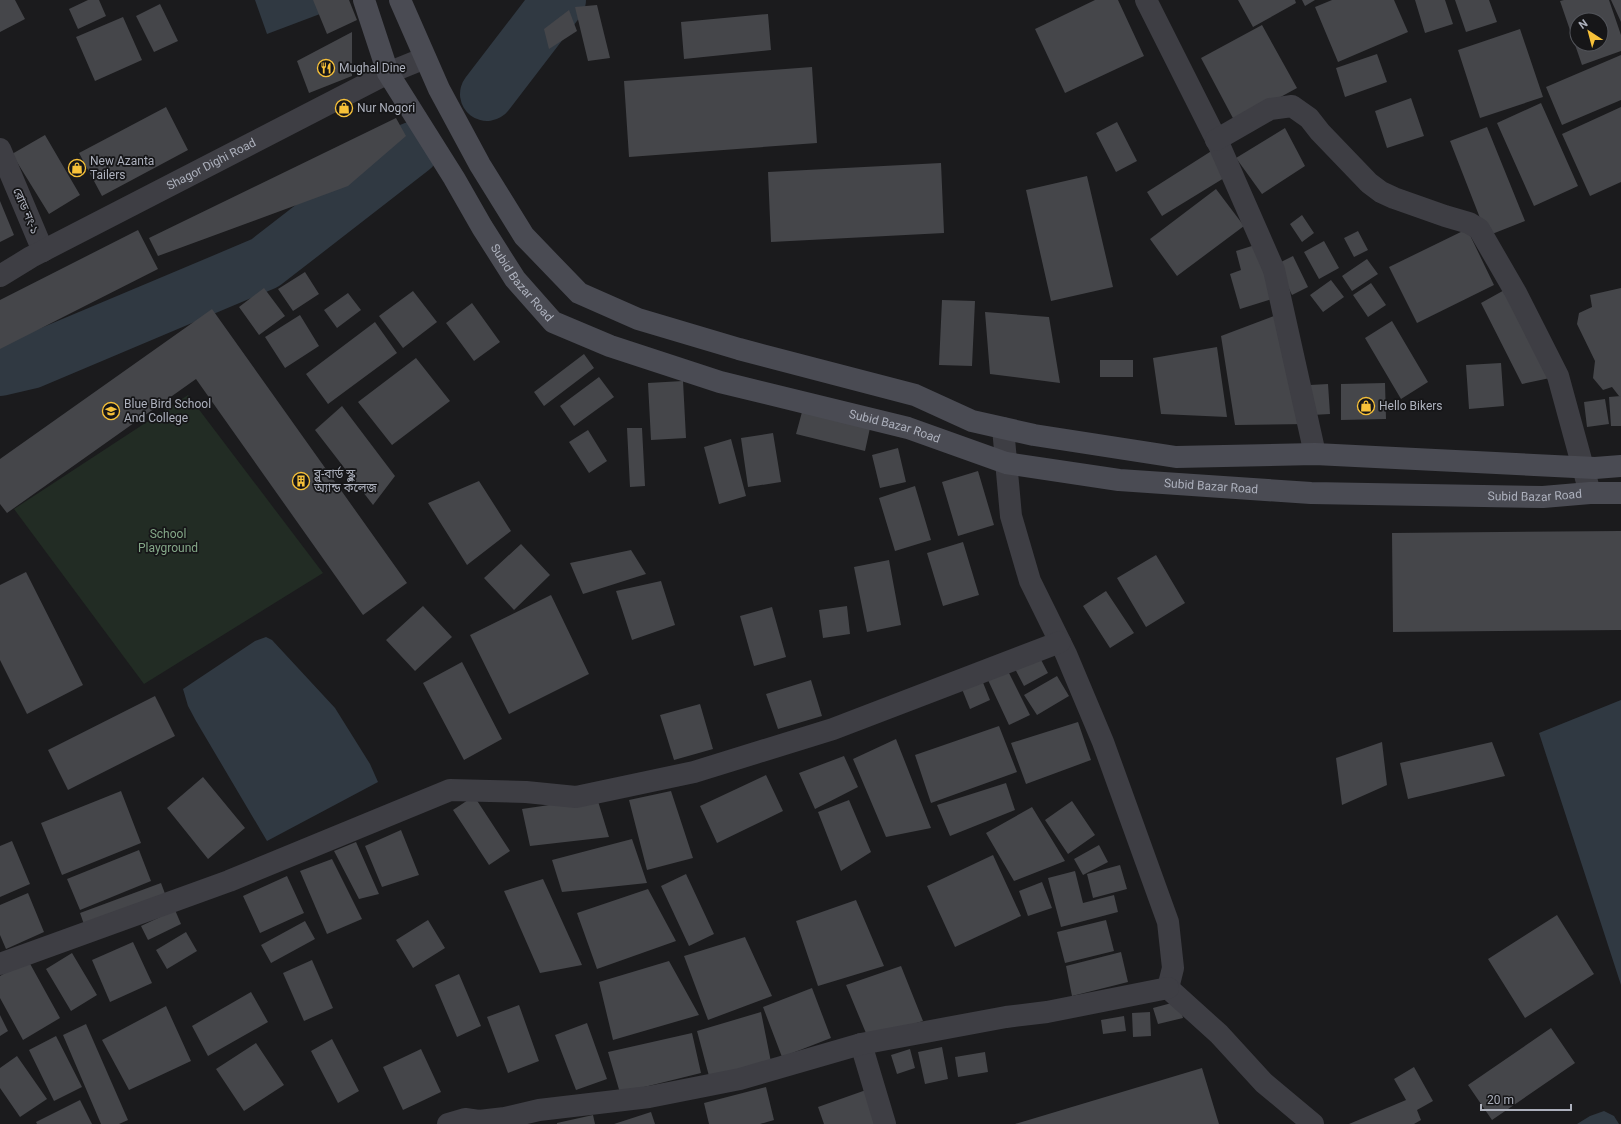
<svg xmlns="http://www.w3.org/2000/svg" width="1621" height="1124" viewBox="0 0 1621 1124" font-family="Roboto,'Noto Sans Bengali',sans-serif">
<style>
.green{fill:#222c24}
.water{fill:#303942}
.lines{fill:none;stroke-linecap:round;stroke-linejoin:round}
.river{stroke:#303942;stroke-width:54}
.building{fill:#45464a;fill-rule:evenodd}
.minor{stroke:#3e3e44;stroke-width:22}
.secondary{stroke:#4a4b53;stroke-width:22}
.labels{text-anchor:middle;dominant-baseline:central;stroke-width:3.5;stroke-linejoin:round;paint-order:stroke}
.poi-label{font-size:12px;fill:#adb1bd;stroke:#161618;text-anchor:start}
.street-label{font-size:12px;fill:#adb1bd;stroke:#161618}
.park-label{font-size:12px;fill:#84a888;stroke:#161618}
</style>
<rect width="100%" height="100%" fill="#1b1b1d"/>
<!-- green -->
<path class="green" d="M188,395l135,178 -179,111 -130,-175z"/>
<!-- water -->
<path class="water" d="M255,0h59l6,14 -53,20z
M266,637l6,3 63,68 35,56 8,18 -111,59 -71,-120 -8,-15 -5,-17 72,-48z
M1621,700v285l-82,-252z
M1604,1111l10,5 5,8h-42l13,-8z"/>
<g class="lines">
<!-- river -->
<path class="river" d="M487,94l72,-94
M0,369l30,-7 235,-99 147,-114"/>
</g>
<!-- building -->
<path class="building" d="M0,0h15l10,19 -25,13z
M88,0h11l7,16 -28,13 -9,-20z
M313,0h36l8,20 -30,14z
M1095,0h23l26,56 -79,37 -30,-64z
M1238,0h57l1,3 -43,24z
M1302,0h13l-10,6z
M1332,0h62l14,32 -70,30 -23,-55z
M1415,0h30l8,24 -28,9z
M1455,0h34l8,22 -31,10z
M1564,0h45l12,35v16l-39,14 -22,-64zM1577,20h24v24h-24z
M1611,0h10v22z
M160,4l18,37 -24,11 -18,-36z
M597,5l13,53 -22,3 -13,-54z
M569,10l8,21 -28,18 -5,-20z
M768,14l3,36 -87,9 -3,-37z
M123,17l19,43 -47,21 -19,-44z
M1262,25l35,63 -62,34 -34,-64z
M1520,29l23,68 -63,21 -22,-68z
M352,32v44l-43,17 -12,-32z
M1377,54l10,28 -42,15 -9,-29z
M1621,55v45l-59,25 -16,-38z
M812,67l5,76 -188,14 -5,-76z
M1411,98l13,38 -37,12 -12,-37z
M1541,103l37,83 -44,20 -37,-83z
M166,107l22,43 -86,46 -23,-43z
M1621,107v75l-31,14 -28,-62z
M396,118l10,18 -58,50 -190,70 -9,-18z
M1117,122l20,39 -21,11 -20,-39z
M1487,127l38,94 -38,15 -37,-95z
M1285,128l20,38 -43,28 -26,-36z
M45,135l35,60 -31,19 -37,-60z
M1213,150l16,25 -67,41 -15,-24z
M941,163l3,70 -173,9 -3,-70z
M1087,176l26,111 -62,14 -25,-111z
M1216,189l28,37 -67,50 -27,-37z
M0,201l14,34 -14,7z
M1302,215l12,18 -12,9 -12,-18z
M1467,229l27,56 -77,38 -28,-56z
M138,230l20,39 -158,80v-49z
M1358,231l10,19 -14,7 -10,-19z
M1324,241l15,27 -20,11 -15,-27z
M1255,245l17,54 -32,10 -10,-35 11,-4 -5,-19z
M1293,256l15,31 -16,8 -15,-31z
M1367,259l11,15 -26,17 -10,-15z
M305,272l14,22 -26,17 -15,-22z
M1331,280l13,17 -21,15 -13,-17z
M1371,283l15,22 -18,12 -15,-22z
M264,288l21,28 -26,19 -20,-28z
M1508,288l42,90 -28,6 -41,-81z
M1621,288v108h-2l-7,-9 -9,3 -10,-12 2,-17 -18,-37 2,-11 13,-6 -2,-12z
M413,291l24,31 -34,26 -24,-32z
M348,293l13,17 -24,18 -13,-18z
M942,300l33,1 -3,65 -33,-1z
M472,303l28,39 -26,19 -28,-38z
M212,309l195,274 -44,32 -167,-236 -189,134 -7,-9v-45z
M985,312l64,5 11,66 -70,-9z
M1279,314l29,110 -73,1 -14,-89z
M300,315l19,31 -34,22 -20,-31z
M1392,321l36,61 -27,17 -36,-61z
M375,322l22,31 -69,51 -22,-30z
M1217,347l10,70 -66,-3 -8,-56z
M584,354l10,14 -50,38 -10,-14z
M416,358l34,43 -58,44 -34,-43z
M1100,360h33v17h-33z
M1501,363l3,43 -35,3 -3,-44z
M599,377l15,20 -40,29 -14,-20z
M683,381l3,57 -35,2 -3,-57z
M1385,383l1,36 -45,1v-36z
M1328,384l2,30 -18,1 -2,-30z
M1621,396v30h-10l-2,-29z
M1605,399l4,25 -22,3 -3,-25z
M342,406l53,70 -22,29 -58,-75z
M802,412l68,16 -5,23 -69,-17z
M627,428h15l3,58 -15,1z
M588,430l19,31 -18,12 -20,-31z
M773,433l8,49 -33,5 -7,-49z
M731,439l15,57 -27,8 -15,-57z
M898,448l8,34 -26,6 -8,-33z
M978,471l16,54 -36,11 -16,-54z
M479,481l32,50 -44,34 -39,-62z
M915,486l16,54 -36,11 -16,-53z
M1621,531v99l-228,2 -1,-99z
M963,542l16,53 -36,11 -16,-53z
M521,544l29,31 -36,35 -30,-32z
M631,550l15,24 -63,20 -13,-31z
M1156,555l29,48 -39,24 -29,-49z
M889,560l12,65 -34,7 -13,-65z
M26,572l57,113 -56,29 -27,-54v-75z
M661,581l14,44 -43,15 -16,-49z
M1106,591l28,42 -24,15 -27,-42z
M551,595l38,79 -80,40 -39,-79z
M423,606l29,31 -37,34 -29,-31z
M847,606l3,28 -27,4 -4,-28z
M772,607l14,50 -32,9 -14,-50z
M1038,654l10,19 -24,13 -10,-19z
M462,662l40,77 -38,21 -41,-77z
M1008,671l22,44 -21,10 -21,-45z
M1057,676l12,20 -32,19 -13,-20z
M811,680l11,36 -44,13 -12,-35z
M982,680l8,20 -20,9 -8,-20z
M155,696l20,40 -107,54 -20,-40z
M700,704l13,45 -39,11 -14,-45z
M1078,722l13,38 -65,24 -15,-41z
M999,726l18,46 -86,31 -16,-48z
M896,739l35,89 -45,9 -33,-78z
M1382,742l5,43 -45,20 -6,-47z
M1492,742l13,34 -97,23 -8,-36z
M844,756l14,31 -43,22 -16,-36z
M766,775l17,36 -66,32 -17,-37z
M203,777l42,51 -37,31 -41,-51z
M1006,783l9,27 -65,26 -13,-31z
M121,791l20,52 -79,32 -21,-52z
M671,791l22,67 -46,12 -18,-70z
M474,796l36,55 -21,14 -36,-55z
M597,798l12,39 -79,9 -8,-37z
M849,800l22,52 -30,19 -23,-59z
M1072,801l23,34 -27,19 -23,-34z
M1032,807l33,54 -51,20 -28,-48z
M401,830l18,45 -37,12 -17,-41z
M632,839l15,44 -85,9 -10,-32z
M12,841l18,43 -30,13v-51z
M356,842l23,52 -20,5 -25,-48z
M1099,845l9,17 -25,13 -9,-16z
M139,850l12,31 -71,29 -13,-31z
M993,855l28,61 -66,31 -28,-61z
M332,859l30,60 -35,15 -27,-63z
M1120,865l7,24 -34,9 -6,-24z
M1075,871l8,32 31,-8 4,17 -57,15 -13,-49z
M686,874l28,60 -25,12 -28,-60z
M287,876l17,37 -44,20 -17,-37z
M543,879l39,86 -42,8 -36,-82z
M1042,882l10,26 -24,8 -9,-25z
M161,883l6,16 -81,31 -6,-17z
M648,889l28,52 -79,28 -20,-56z
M28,893l16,39 -38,17 -6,-14v-30z
M856,900l28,66 -66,20 -22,-65z
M175,910l6,14 -33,16 -7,-14z
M1557,915l37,59 -69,44 -37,-59z
M428,920l17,28 -32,20 -17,-28z
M1106,920l8,31 -49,12 -8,-31z
M305,921l10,18 -44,24 -10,-18z
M186,932l11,19 -30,18 -11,-19z
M745,937l27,59 -64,24 -24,-64z
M133,942l19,41 -42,19 -18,-42z
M1121,952l7,30 -56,14 -6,-30z
M72,953l25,42 -26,16 -25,-42z
M28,960l32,58 -37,22 -23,-42v-22z
M312,960l21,48 -29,13 -21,-48z
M669,961l30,54 -86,25 -14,-58z
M901,966l22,55 -55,17 -22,-53z
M459,974l22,52 -24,11 -22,-52z
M812,988l19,50 -49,19 -19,-50z
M251,992l17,30 -60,34 -16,-30z
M1179,1001l4,17 -25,6 -5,-16z
M519,1005l20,56 -31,12 -21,-56z
M166,1006l25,55 -62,29 -27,-50z
M761,1012l11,55 -63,9 -12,-45z
M1150,1012l1,24 -18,1 -1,-24z
M0,1015l8,16 -8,5z
M1124,1016l2,15 -23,3 -2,-14z
M587,1023l20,56 -31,11 -21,-55z
M86,1024l42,96 -9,4h-18l-38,-89z
M1551,1028l24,35 -83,57 -24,-35z
M692,1033l9,40 -81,20 -12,-41z
M56,1036l26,51 -28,14 -25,-51z
M332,1039l27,52 -21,12 -27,-52z
M256,1043l28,42 -40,26 -28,-42z
M942,1047l6,32 -23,5 -7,-32z
M421,1049l20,43 -38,18 -20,-43z
M910,1049l5,19 -18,6 -6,-19z
M985,1052l3,20 -30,5 -3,-20z
M17,1056l30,43 -27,18 -20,-29v-20z
M1414,1067l19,34 -16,9 4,10 -7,4h-65l57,-24 -12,-21z
M1202,1068l17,56h-204z
M766,1087l8,33 -14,4h-51l-5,-21z
M866,1090l10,34h-52l-6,-17z
M80,1100l12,24h-55l-1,-2z
M651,1112l4,12h-41z
M593,1115l2,9h-38v-1z"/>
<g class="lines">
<!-- minor -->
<g class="minor">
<path d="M1146,0l74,147 54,123 41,184"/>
<path d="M1216,140l54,-31 22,-3 17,12 11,14 49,51 12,9 13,6 51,18 24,7 10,6 37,64 42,83 32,117"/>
<path d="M0,149l43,102"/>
<path id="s1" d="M0,276l31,-19 357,-184 37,-15"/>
<path d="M1003,428l8,88 19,65 36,73 37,88 65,180 5,46 -5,20"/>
<path d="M0,964l229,-83 221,-91 76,2 50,5 118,-25 139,-43 227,-87"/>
<path d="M1168,988l51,46 45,49 49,41"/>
<path d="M861,1044l24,80"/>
<path d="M448,1124l17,-5 14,2 26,-3 34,-8 110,-13 91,-18 121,-35 145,-27 41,-5 121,-24"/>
</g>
<!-- secondary -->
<g class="secondary">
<path id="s2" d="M364,0l24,73 66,105 28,49 33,52 38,43 57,24 110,36 188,46 98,35 113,17 192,13 232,4 47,-4h31"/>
<path d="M400,0l39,89 41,76 44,71 55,57 59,26 101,30 176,46 57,26 62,14 142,22 139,-3 280,14 26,-2"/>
</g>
</g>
<!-- icons -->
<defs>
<g id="restaurant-ring" transform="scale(0.9)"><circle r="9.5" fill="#161618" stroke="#f7c139" stroke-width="1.5"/><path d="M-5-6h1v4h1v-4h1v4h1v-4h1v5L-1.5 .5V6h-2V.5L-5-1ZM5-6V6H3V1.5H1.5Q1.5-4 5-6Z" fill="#f7c139"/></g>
<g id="shop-ring" transform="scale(0.9)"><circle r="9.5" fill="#161618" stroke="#f7c139" stroke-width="1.5"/><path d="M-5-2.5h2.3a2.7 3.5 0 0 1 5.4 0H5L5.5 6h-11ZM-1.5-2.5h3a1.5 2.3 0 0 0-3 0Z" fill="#f7c139"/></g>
<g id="school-ring" transform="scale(0.9)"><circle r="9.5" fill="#161618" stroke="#f7c139" stroke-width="1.5"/><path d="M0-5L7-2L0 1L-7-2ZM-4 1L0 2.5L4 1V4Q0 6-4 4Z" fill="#f7c139"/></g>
<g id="building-ring" transform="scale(0.9)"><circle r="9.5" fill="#161618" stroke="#f7c139" stroke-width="1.5"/><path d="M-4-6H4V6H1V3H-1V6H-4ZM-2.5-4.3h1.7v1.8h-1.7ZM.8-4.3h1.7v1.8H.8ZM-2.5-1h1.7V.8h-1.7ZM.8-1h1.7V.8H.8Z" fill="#f7c139"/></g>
</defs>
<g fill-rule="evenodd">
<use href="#restaurant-ring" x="326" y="68"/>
<use href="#shop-ring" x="344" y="108"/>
<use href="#shop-ring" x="77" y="168"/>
<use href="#shop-ring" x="1366" y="406"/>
<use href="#school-ring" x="111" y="411"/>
<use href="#building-ring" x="301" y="481"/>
</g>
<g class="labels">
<!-- poi labels -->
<g class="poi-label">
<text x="339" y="68">Mughal Dine</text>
<text x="357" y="108">Nur Nogori</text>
<text x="90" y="161">New Azanta<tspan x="90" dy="14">Tailers</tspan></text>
<text x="124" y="404">Blue Bird School<tspan x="124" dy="14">And College</tspan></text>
<text x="1379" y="406">Hello Bikers</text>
<text x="314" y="474">ব্লু-বার্ড স্কুল<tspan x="314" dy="14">অ্যান্ড কলেজ</tspan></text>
</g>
<!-- street labels -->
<g class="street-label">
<text stroke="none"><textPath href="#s1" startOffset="239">Shagor Dighi Road</textPath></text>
<text transform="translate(26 211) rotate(67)">রোড নং-১</text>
<text stroke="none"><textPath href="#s2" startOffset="326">Subid Bazar Road</textPath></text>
<text stroke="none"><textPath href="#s2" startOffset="734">Subid Bazar Road</textPath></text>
<text stroke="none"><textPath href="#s2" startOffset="1058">Subid Bazar Road</textPath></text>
<text stroke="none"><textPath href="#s2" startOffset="1382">Subid Bazar Road</textPath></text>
</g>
<!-- park labels -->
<g class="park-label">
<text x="168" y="534">School<tspan x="168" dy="14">Playground</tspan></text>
</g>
</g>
<!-- north arrow -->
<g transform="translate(1589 32) rotate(324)"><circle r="19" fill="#161618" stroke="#52545a"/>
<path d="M0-3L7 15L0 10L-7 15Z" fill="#f7c139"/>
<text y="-6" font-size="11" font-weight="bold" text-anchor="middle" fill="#adb1bd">N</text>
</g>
<!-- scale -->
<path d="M1481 1104v6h90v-6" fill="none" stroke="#adb1bd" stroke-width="2"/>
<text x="1487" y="1104" font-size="12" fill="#adb1bd" stroke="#161618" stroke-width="3" paint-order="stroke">20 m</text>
</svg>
